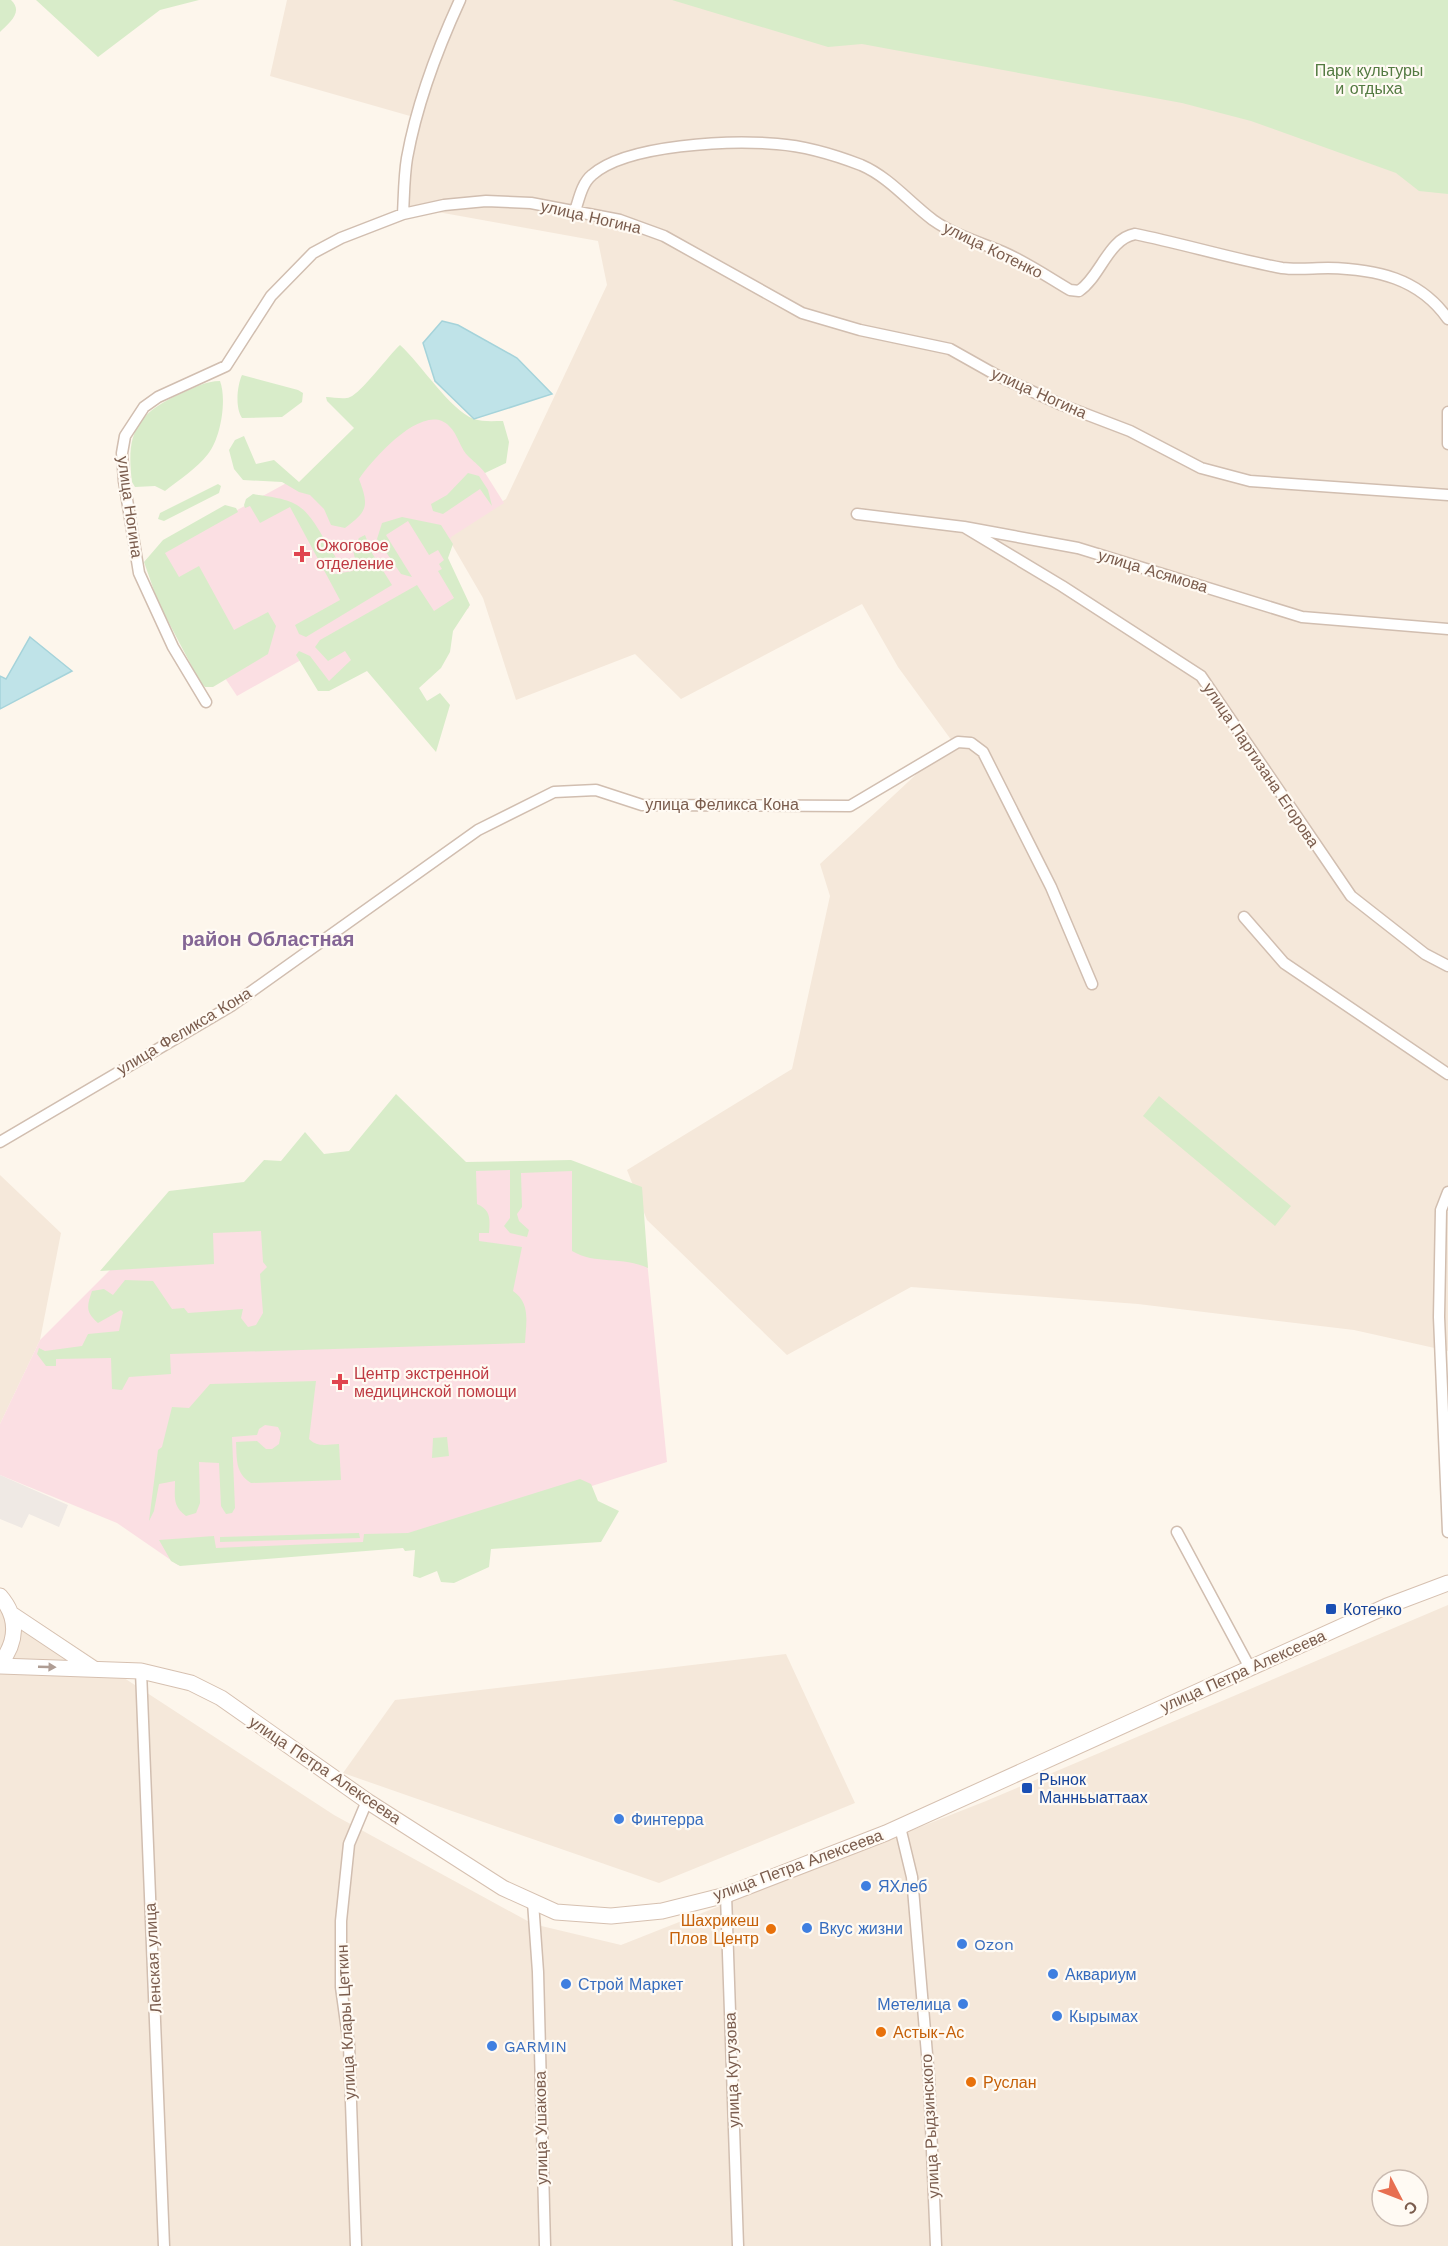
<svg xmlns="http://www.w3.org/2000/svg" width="1448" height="2246" viewBox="0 0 1448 2246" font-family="'Work Sans',sans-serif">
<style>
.residential{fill:#f5e8da;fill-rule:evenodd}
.industrial{fill:#efe9e4}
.medical{fill:#fbdfe3}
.green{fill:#d8ecc9}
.water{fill:#bfe3e8;stroke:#a5d3da;stroke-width:1.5}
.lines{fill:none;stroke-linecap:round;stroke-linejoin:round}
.street-casing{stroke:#d1beb0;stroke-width:13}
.secondary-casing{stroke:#d6c0b0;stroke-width:17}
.street{stroke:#fff;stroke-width:10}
.secondary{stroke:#fff;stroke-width:15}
.oneway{fill:#af9d94}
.health-dot{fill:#e0444e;stroke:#fffaf3;stroke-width:2}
.transit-dot{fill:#1a4fb4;stroke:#fffaf3;stroke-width:2}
.shop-dot{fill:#3f7fe0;stroke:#fffaf3;stroke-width:2}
.food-dot{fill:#e8710a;stroke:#fffaf3;stroke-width:2}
.labels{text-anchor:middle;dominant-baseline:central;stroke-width:4.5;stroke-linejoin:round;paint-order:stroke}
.park-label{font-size:16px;fill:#537a41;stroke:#fffaf3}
.street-label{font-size:16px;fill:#7a5c4d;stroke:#fffaf3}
.health-label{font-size:16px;fill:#be3a42;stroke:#fffaf3;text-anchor:start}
.transit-label{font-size:16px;fill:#164399;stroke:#fffaf3;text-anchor:start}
.shop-label{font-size:16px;fill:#366cbe;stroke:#fffaf3;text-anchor:start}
.food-label{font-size:16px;fill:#c56008;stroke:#fffaf3;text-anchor:start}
.quarter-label{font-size:20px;font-weight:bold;fill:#846695;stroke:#fffaf3}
</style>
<rect width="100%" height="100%" fill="#fdf6ec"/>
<!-- residential -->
<path class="residential" d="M287,0h743l418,194v1157l-94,-21 -216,-26 -227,-17 -124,68 -140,-135 -20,-50 165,-101 38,-173 -10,-32 132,-123 -54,-74 -36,-63 -181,95 -46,-45 -119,46 -33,-102 -36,-62 59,-37 101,-214 -9,-44 -188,-34v-91l-140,-40z
M0,1175l61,58 -21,107 -40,84z
M0,1597l334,218 199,109 88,21 365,-144 462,-196v641h-1448zM1382,2180h36v36h-36z
M786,1654l69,149 -196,80 -316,-110 52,-73z"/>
<!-- industrial -->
<path class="industrial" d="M0,1475l68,30 -9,22 -30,-13 -7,14 -22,-9z"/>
<!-- medical -->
<path class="medical" d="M436,413l14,4 54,86 -53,34 -5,21 23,50 -151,79 -17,-27 -64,36 -91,-136 146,-80 7,7z
M571,1163l69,27 27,272 -263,84 -226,19 -61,-42 -117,-48v-51l40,-84 96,-96 34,-49z"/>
<!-- green -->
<path class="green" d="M0,0h11c13,12 -2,23 -11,32z
M36,0h163l-39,10 -62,47z
M672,0h776v194l-29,-3 -23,-18 -145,-52 -69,-18 -320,-59 -34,3z
M400,345c21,19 50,65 74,74 8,3 20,2 29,2l6,21 -3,21 -21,10c-5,-7 -10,-10 -16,-16 -9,-8 -11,-23 -20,-31 -25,-26 -77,34 -90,53 10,27 9,32 -14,49l-14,-3 -7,-16 -14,-14 -11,-3 -17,-10 -39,-2 -9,-11 -5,-19 6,-10 9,-4 12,28 18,-4 25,22 55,-54 -27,-27 -1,-4c8,0 18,3 24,0 11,-4 38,-41 50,-52z
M242,375l56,15 5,3 -1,9 -20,15 -40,1c-7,-10 -5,-32 0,-43z
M220,381c7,18 1,57 -12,73 -11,14 -29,26 -43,37l-10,-5 -20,1 -3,-5c-6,-47 3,-68 48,-88 13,-6 26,-13 40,-13z
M468,473l11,3 9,14 4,16 -12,-17 -37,25 -10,-3 -2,-7 16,-9z
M218,484l3,2 -2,7 -55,28 -6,-2 2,-6z
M253,494c40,6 49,6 70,43 5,9 11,16 15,25l-5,6 2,6 18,-3 3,-7 -3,-15 6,-11 6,-3 7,18 20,32 -86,52 -7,-3 -4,-9 45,-25 -50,-93 -30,16 -10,-17 -5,2 -1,-3 2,-6z
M225,505l11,3 2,4 -73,41 14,24 20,-11 35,64 34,-18 8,14 -8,28 -55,33h-8l-5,-5 -42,-80 -14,-40 19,-22z
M402,517l39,8 12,19 -5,14 22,47 -17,26 -3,21 -9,16 -22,20 8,13 13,-8 10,12 -14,47 -69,-81 -38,20h-11l-22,-36 3,-4 11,5 19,25 22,-21 -6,-9 -17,10 -13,-14 5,-7 97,-55 17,26 20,-13 -16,-27 4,-2 -3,-5 5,-4 -6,-10 -9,5 -21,-34 -22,14 26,42 -11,-3 -24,-35 5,-16z
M396,1094l70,68 105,-2 71,27 6,81c-25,-12 -53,-3 -76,-17v-80l-51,2 1,34 -5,7 2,7 10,9 -2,7 -17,-4 -6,-7 6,-8v-48l-34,1 1,33c14,6 13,15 12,29h-10v8l43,6 -9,44c18,12 13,32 12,52l-355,11 1,20 -42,3 -7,13 -10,-1 -1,-31 -55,1v7h-10l-9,-12 2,-6 6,3 37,-5 6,-12 31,-3 4,-19 -2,-2 -23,13c-13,-11 -11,-17 -6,-32l12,-2 9,6 12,-15 28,1 19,28 12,-1 4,5 55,-4 -2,9 7,9 8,-2 7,-12 -3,-39 7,-7 -4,-5 -2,-31 -48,2 1,31 -114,7 69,-80 75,-9 20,-22 17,1 24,-29 19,22 25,-3z
M1159,1096l132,110 -16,20 -132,-110z
M316,1381l-7,58c9,9 19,5 30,5l2,36 -90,3c-16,-10 -14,-24 -15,-41l21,-1 9,8h6l7,-5 2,-11 -3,-6 -13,-2 -6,4 -2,6 -25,2 3,71 -3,5 -6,1 -5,-8 -2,-43 -20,-1 1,41 -4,10 -10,3c-14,-10 -11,-20 -11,-35l-16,3 -5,27 -5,10 9,-71 4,-3 10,-40 17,1 21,-24z
M447,1437l2,19 -17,2 1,-20z
M580,1479l11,5 7,17 21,10 -18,31 -110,7 -2,18 -35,16 -13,-1 -4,-11 -17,7 -7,-2 2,-26 -10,1 -2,-3 -223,18 -9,-5 -12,-21 55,-4 2,12 147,-6 1,-8 44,-1z
M359,1533l1,5 -140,4v-5z"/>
<!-- water -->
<path class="water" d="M442,321l16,4 59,33 35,36 -78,25 -39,-38 -12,-38z
M30,637l42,34 -72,38v-33l6,3z"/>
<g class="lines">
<!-- street casing -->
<g class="street-casing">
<path id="street" d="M575,211c4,-12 7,-28 17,-36 35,-31 139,-35 185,-31 28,2 58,11 84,21 28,12 48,37 72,55 21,15 46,22 70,32 23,10 45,25 67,38l9,1c22,-15 29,-52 56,-57 49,10 98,25 147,34 15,2 31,0 46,0 48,1 91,10 120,51
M403,214c1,-18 1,-38 4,-56 10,-55 30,-108 53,-158
M1448,412v32
M857,514l107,13 114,21 224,69 146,12
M964,527l98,59 139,90 150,220 74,58 23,12
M206,702l-33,-55 -34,-74 -15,-92 -2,-28 3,-17 19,-29 14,-10 68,-31 45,-70 42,-43 28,-15 62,-24 41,-9 42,-4 45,2 89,17 44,16 138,77 58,17 90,19 48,27 64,29 68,26 71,37 49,13 198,14
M1244,917l40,46 164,111
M0,1142l231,-136 247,-176 76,-38 42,-2 46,15 208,1 108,-64 13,1 12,9 68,135 41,97
M1448,1192l-7,18 -2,107 9,215
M1177,1532l73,136
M141,1671l23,575
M900,1827l12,50 17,201 7,168
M726,1895l12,351
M533,1902l5,70 7,274
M356,2246l-7,-201 -8,-58v-66l8,-77 18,-43"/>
</g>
<!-- secondary casing -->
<g class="secondary-casing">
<path id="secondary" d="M0,1596c19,22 17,46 0,68
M13,1615l81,54
M0,1666l141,5 50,12 30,15 146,103 136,87 53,24 55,4 51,-5 64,-16 160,-62 501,-227 61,-23"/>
</g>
<!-- street -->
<use href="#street" class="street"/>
<!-- secondary -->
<use href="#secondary" class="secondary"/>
</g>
<!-- one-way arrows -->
<defs><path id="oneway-solid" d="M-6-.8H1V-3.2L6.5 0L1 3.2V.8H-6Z" transform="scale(1.5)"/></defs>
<use class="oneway" href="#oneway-solid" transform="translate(47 1667) rotate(2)"/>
<!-- markers -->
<g class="health-dot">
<path d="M299 545h6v6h6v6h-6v6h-6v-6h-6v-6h6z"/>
<path d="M337 1373h6v6h6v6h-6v6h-6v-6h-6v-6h6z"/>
</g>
<g class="transit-dot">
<rect x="1325" y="1603" width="12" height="12" rx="3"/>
<rect x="1021" y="1782" width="12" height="12" rx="3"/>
</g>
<g class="shop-dot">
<circle cx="619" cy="1819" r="6"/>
<circle cx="866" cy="1886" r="6"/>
<circle cx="807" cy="1928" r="6"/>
<circle cx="962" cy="1944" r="6"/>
<circle cx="1053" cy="1974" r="6"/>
<circle cx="566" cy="1984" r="6"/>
<circle cx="963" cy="2004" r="6"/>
<circle cx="1057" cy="2016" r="6"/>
<circle cx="492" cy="2046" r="6"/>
</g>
<g class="food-dot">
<circle cx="771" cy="1929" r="6"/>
<circle cx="881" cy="2032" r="6"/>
<circle cx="971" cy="2082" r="6"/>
</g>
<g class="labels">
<!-- park labels -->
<g class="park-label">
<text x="1369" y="70">Парк культуры<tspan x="1369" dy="18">и отдыха</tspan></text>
</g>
<!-- street labels -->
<g class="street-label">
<text transform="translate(591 217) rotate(13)">улица Ногина</text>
<text transform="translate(993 250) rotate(26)">улица Котенко</text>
<text transform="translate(1039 393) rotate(24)">улица Ногина</text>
<text transform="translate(130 507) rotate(82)">улица Ногина</text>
<text transform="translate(1153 571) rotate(17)">улица Асямова</text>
<text transform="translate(1261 765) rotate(56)">улица Партизана Егорова</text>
<text x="722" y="804">улица Феликса Кона</text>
<text transform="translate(184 1031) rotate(-31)">улица Феликса Кона</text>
<text transform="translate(1243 1671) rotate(-24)">улица Петра Алексеева</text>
<text transform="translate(325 1770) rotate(34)">улица Петра Алексеева</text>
<text transform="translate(798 1865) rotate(-20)">улица Петра Алексеева</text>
<text transform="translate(153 1958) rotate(-93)">Ленская улица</text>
<text transform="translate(346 2022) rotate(-93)">улица Клары Цеткин</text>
<text transform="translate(732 2070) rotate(-92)">улица Кутузова</text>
<text transform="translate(930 2126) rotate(-93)">улица Рыдзинского</text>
<text transform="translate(541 2128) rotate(-91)">улица Ушакова</text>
</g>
<!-- health labels -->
<g class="health-label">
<text x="316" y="545">Ожоговое<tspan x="316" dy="18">отделение</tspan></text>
<text x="354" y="1373">Центр экстренной<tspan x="354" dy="18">медицинской помощи</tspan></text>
</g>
<!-- transit labels -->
<g class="transit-label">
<text x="1343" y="1609">Котенко</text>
<text x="1039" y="1779">Рынок<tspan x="1039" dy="18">Манньыаттаах</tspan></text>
</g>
<!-- shop labels -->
<g class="shop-label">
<text x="631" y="1819">Финтерра</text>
<text x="878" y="1886">ЯХлеб</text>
<text x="819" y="1928">Вкус жизни</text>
<text x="974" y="1944">Ozon</text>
<text x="1065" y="1974">Аквариум</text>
<text x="578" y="1984">Строй Маркет</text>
<text x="951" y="2004" text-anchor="end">Метелица</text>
<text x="1069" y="2016">Кырымах</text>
<text x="504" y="2046">GARMIN</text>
</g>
<!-- food labels -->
<g class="food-label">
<text x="759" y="1920" text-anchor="end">Шахрикеш<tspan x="759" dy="18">Плов Центр</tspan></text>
<text x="893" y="2032">Астык-Ас</text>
<text x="983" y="2082">Руслан</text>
</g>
<!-- quarter labels -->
<g class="quarter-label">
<text x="268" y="939">район Областная</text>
</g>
</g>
<!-- north arrow -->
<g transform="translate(1400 2198) rotate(132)"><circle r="28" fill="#fffaf3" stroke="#cabbb1" stroke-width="1.5"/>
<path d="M0-4.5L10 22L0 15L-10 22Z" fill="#e76f51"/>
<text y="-9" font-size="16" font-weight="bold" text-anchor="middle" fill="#7a5c4d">С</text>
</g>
</svg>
